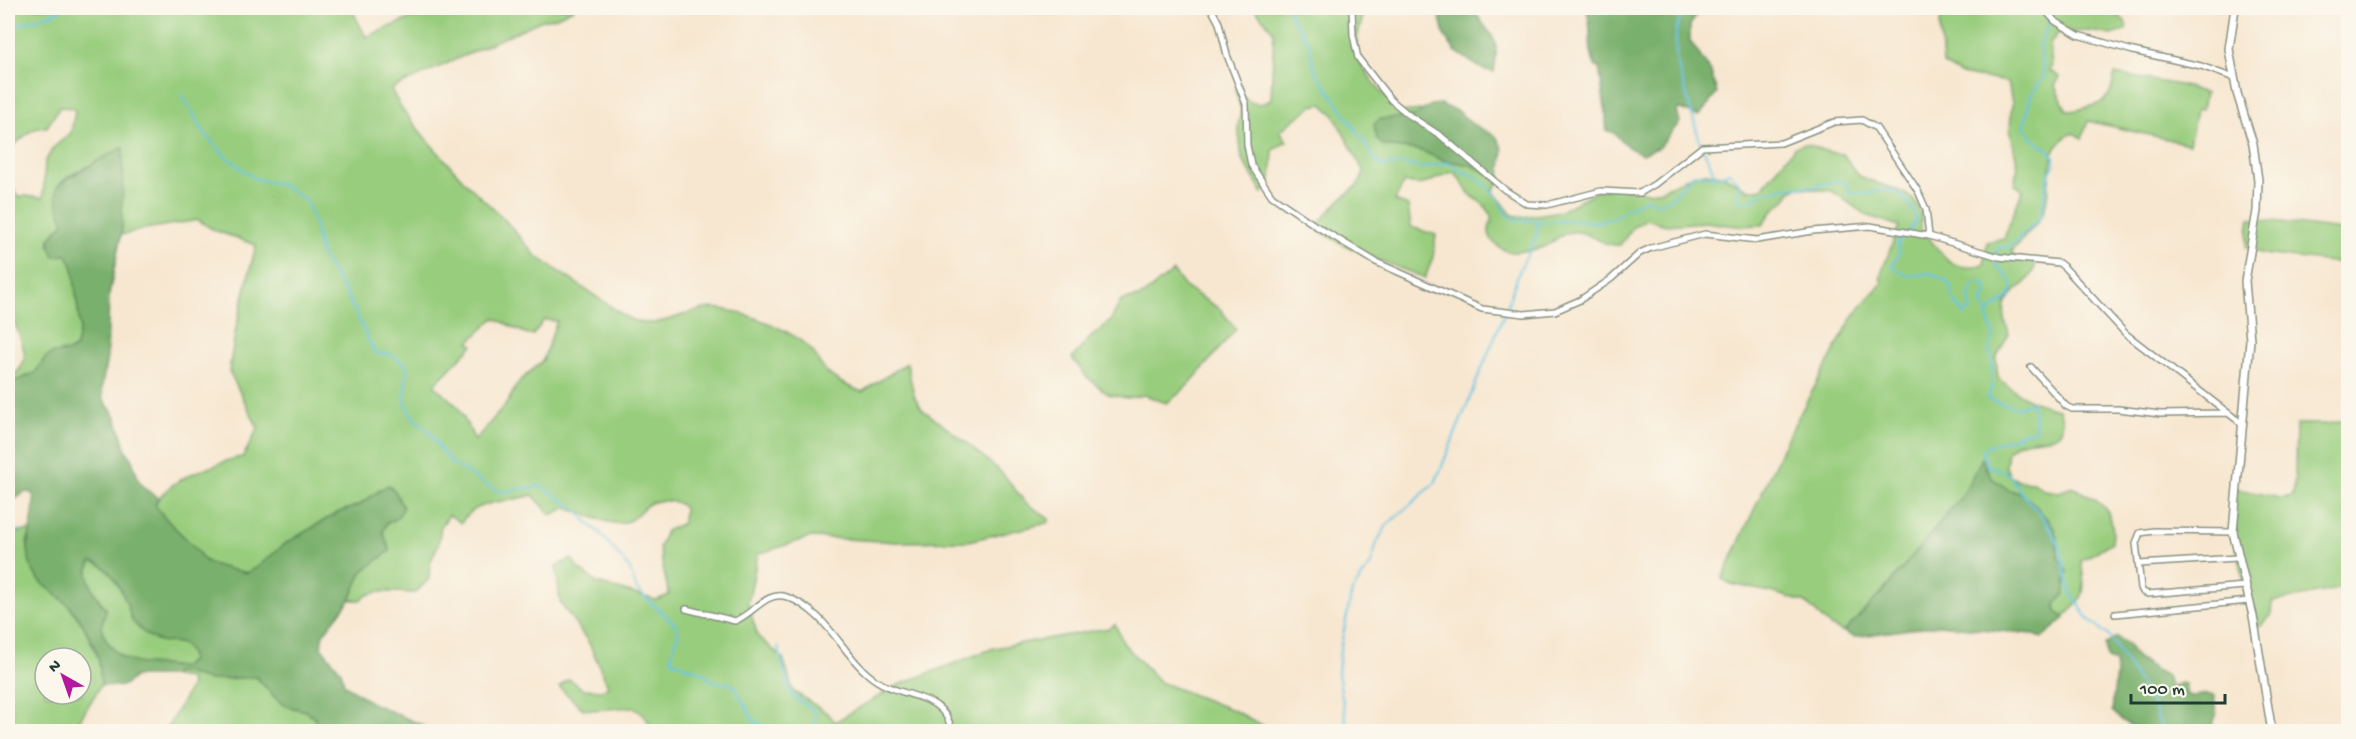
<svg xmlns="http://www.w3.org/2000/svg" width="2356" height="739" viewBox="0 0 2356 739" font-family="'Gochi Hand',sans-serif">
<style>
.green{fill:#99cd7e;stroke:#5c8559;stroke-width:1.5;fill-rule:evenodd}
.forest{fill:#7ab06d;stroke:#4c7650;stroke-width:1.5;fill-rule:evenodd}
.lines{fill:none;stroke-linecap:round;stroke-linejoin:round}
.stream{stroke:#68c5e6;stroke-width:2}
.minor-casing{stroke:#8b9282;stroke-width:8}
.tertiary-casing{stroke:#8b9282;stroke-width:10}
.minor{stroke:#fff;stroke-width:5}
.tertiary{stroke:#fff;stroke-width:7}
</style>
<rect width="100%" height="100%" fill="#fbf7ec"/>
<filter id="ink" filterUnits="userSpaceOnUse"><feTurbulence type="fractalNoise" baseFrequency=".0167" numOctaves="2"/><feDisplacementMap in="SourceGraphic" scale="12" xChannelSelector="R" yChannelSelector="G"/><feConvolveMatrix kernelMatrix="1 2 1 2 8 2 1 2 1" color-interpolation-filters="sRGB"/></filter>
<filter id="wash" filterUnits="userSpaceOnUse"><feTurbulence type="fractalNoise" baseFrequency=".008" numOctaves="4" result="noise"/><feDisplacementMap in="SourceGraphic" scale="24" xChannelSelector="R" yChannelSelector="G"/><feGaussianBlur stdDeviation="1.35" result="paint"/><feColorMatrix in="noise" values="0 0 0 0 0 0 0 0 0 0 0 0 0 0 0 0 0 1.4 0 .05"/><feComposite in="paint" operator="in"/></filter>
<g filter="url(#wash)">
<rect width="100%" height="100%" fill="#f7e7d0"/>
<!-- green -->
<path class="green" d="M8,8h343l15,29 69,-29h140l-18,9 -15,3 -151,69 10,19 26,32 40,44 38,36 31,36 92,62c33,17 61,-15 94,-9 28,5 72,21 91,43 4,5 6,11 10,16 10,12 24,18 39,24l45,-29 7,33 8,13 45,34 36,31 21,27 25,18v3l-6,2 -75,17 -70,1 -87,-5 -53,17 -10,49 10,34 25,21 10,33 34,22 8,9 63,-37 96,-37 115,-20 6,-4 9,20 36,38 75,29 38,20 -617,1 -14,-19 -10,-6 -37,3 -12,-1 -24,-22 10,-8 14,10 19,1 6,-4 -19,-43 -29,-41 -4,-36 16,-7 6,9 19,15 59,17 13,-5 -10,-47 7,-17 17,-8 1,-15c-6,-6 -8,-6 -16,-7 -29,-2 -25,17 -45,22 -13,3 -43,-12 -58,-15l-14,7 -18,-20c-25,8 -57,3 -72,28l-12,-8 -8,11 -3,19 -8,18 -1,16 -14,14c-19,0 -40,-6 -55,7h-10l12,-28 27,-21 -6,-19 3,-8 12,-7 -16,-29 -23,17 -22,8 -51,30 -30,26 -9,4c-9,-2 -35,-7 -41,-12 -5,-4 -9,-10 -13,-15 -13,-15 -29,-25 -38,-42 12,-20 35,-31 56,-37 11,-4 19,-9 32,-10l15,-29 -29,-57 7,-43 20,-83 -42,-15 -16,-10 -53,9 -24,6 2,-66 -15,-13c-36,23 -62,15 -44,67l-8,7 17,38 7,59 -4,20 -8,5 -6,-1 -17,7 -10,15 -24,10 -2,-4c27,-19 12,-34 5,-59 -3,-8 -1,-16 0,-24l-6,-6v-123l6,24 5,6 7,-1 17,2 2,-36 8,-14 18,-15 4,-22 -2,-3 -13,-1 -13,20c-18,-1 -26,15 -39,23zM494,318c14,5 25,15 39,17l11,-15 13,1 -14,39 -25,23 -11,20 -32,37 -17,-33 -24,-22 39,-40 -4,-3z
M1254,8h111c-3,14 -11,32 -8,47 2,11 34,50 44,57l19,-2 -1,5 -19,2 -16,29 35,4 24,10 28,5 29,14 -7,12 19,24 11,2 38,-6 37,-21 17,-3 33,5 14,-2 31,-15 13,-2 17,2 25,15 14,-2 32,-40c13,-9 21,0 34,4 5,1 10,1 15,2 5,6 11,18 17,22 27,15 69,11 60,57l6,1c17,22 27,40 58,31l3,-23 17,-4 19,-49 -9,-5 4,-17 -8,-38 2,-26 -4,-21 -48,-8 -17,-10c0,-17 -8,-42 2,-56h95l13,3 2,-3h56l14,14 2,7 -15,6 -22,-4 -24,1 -9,2 -7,10 2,22 -3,4 11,7 -5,9 12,25c10,0 15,-2 24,-5 19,-4 20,-14 24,-32l65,11 25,8 -3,17h-6l-7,34 -101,-23 -6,17 -9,-5c-31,12 -20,53 -29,78 -6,15 -22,27 -32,40l2,5 22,7c-10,36 -44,22 -27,71l-13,24 2,20c19,16 36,27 61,31 14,39 -19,25 -40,34 -4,1 -8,6 -11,8l-2,16 4,9 8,5 16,1 10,8 15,2 13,-5c26,13 45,22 40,55l-31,19c4,31 7,34 -17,56l-8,-5 -1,-9 9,-8 3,-23 -9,-17 -1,-18 -8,-16 -26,-27 -14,-4 -17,-12 -10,-19 -20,37 -77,93 -41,43 -14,-6 -24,-23 -31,-10 -44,-9 -9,-5 66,-143 63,-116 9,-13 22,-24 -2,-7 19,-50 -33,-11 -34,-24 -33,-4 -7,3 -8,11 -11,9 -10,15 -28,1 -29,-4 -40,3 -20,-6 -13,8 -13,18c-17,3 -31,-15 -48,-13 -11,1 -19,11 -29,15 -6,3 -20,4 -27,5 -11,1 -27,-9 -27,-21 0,-7 5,-10 1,-18 -5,-11 -17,-14 -23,-22 -4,-7 -7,-13 -13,-19 -22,4 -25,18 -50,10l-9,19 13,5 3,21 25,8 -3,22 -8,21c-38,-15 -76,-27 -110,-50 7,-9 15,-18 23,-26 10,-10 23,-15 26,-30l-31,-58 -11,-10 -10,2 -32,25 7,10 -14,9 -2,31 -8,12 -21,-34 -4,-33 3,-16 -6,-20c11,10 22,20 36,9l3,-67z
M2250,218l98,13v33l-85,-10 -17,-7z
M1173,271l12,16 35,22 16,20c-19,21 -47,61 -70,74l-21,-8 -18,3 -19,-4 -21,-17 -15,-19 18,-20 20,-17 11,-20 21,-5z
M2342,421l6,1v165l-76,15 -1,14 -10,9 -8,2 -19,-95 3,-43 44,9 12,-2 2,-18 1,-54h31z
M31,530l-4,12 3,21 7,15 32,28 14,19 16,34 2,26 -28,46 -65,1v-198zM45,658h36v36h-36z
M91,562c17,0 29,25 35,39 3,7 3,15 8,21 8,10 18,18 31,20 17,2 20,-2 27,17l-8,9c-30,-8 -55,5 -75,-24 -4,-6 -7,-10 -7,-17 -1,-7 4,-12 4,-19 -10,-11 -24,-31 -15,-46z
M175,673h11l22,7 48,-3 20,22 8,6 25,7 7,9 -5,10 -146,1 26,-46 -2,-8 -16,-2z"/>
<!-- forest -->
<path class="forest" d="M1438,8h35c17,31 28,24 21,64l-12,-3 -27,-18 -11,-16z
M1586,8h116l-12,17v16l21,31 6,21 -16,21 -4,2 -18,-8 -2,3 3,11 -22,26 -16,6 -13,-6 -16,-16 -7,-1v-15l-7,-49h-3c-10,-17 -2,-38 -10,-59z
M1440,104l19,8 13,12 24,12 7,13 -3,30 -29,-14 -28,-5 -24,-10 -35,-4 -7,-6 -3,-16 7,-5 33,-3 17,-11z
M123,148l-1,82 -13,65 -2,62 -5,30 1,12 13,18 10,33 6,10 7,21 6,8 14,9 -4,6c9,17 25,27 38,42 4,4 8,11 12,15 7,5 33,10 42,12l9,-5 30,-25 51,-30 22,-8 29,-20 7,6 8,17 -5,9 -12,7 -3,8 7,19 -28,21 -12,28 -27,34 -2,13 20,24 3,13 28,19 52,23 -2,5h-111l5,-10c-7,-14 -21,-10 -33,-17 -11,-7 -17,-19 -27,-27l-48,3 -22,-7h-11l-2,3h-38c-16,16 -16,9 -34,9 -1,-8 0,-19 -3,-27 -5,-18 -17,-39 -29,-52 -14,-15 -30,-20 -38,-40 -8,-23 4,-44 3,-68l-2,-5 -7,-1 -11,8h-6v-112l2,-5 25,-10 10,-15 8,-5 15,-1 8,-5 4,-20 -7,-59 -6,-13 -13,1c-11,-21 0,-19 10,-33 -4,-11 -11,-26 -6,-37 3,-5 59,-37 65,-38zM91,562c17,0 29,25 35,39 3,7 3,16 8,22 6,7 16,16 26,18 17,4 24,-5 32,18l-9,9c-29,-8 -54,5 -74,-24 -4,-6 -7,-10 -7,-17 -1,-7 4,-12 4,-18 -10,-12 -24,-32 -15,-47z
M1982,458l3,10 7,10 17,12 14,4 12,11 20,24 3,26 9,16 -3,24c-6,6 -11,8 -8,17l9,6 -23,20 -11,-4 -92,-9 -85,12 -10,-5 41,-43 77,-93z
M2117,637l11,8 9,14 30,17 4,12 10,-5 4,1 2,11c9,4 17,-4 27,1l3,17 -7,18h-70l-17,-10 -11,-10 4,-38 -1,-11 -8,-3 -2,-14z"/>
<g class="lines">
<!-- stream -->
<path class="stream" d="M1289,8l1,6 18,28 7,28 63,93 6,3 20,-2 17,4 28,-6 13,10 11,3 12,9 13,14 9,17 6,4 34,3 29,-2 19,2 15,-3 33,-19 6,-1 6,4 14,-3 25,-26 25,2 11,-4 10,13 -3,13 3,5 12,-3 10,-7 21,-5 33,-2 22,-6 7,2 5,11c5,-1 10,1 15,1 7,0 15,-5 23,-4 14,1 27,18 28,30l-5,9 -13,13 1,12 -7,11 1,2 15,9 23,-3 14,7 6,7 2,13 12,14 6,-4 -2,-12 4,-14 12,-2 2,12 -5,4v5l5,8 2,14 5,8 -5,17 3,13v24l-5,12 29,9 15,-6 5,26 -4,4h-9l-4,4 -32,10 -5,7 7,14 11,2 11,7 9,15 26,30 14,25 10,46 20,29 18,14 16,24 29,46 10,27
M1684,8l-8,22v29l24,83 15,33
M8,28l36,-11 21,-9
M181,93l24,41 19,21 30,23 28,7 24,15 9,25 5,28 26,40 29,60 17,2 15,11 -2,33 5,15 21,20 9,15 13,15 40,25 9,3 39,-6 35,23 11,13 13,11 30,36 7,21 40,36 1,8 -7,24 2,3 31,12 5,6 9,3 16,3 19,35 22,12
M1507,306c5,-13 9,-28 15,-41 9,-18 16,-23 16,-45
M1988,313c6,-7 18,-11 23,-19 9,-15 -19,-24 -18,-38l5,-8 9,-1 8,-5 26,-25 6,-38 7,-15v-7l-6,-8 -15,-10 -9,-13 6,-29 14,-21 -4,-31 15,-37
M8,536l11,-6
M778,647c4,11 9,41 14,48 7,8 18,9 23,18l-1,19
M1348,732l-10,-58 2,-24 12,-59 19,-27 6,-22 10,-17 48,-42 70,-171"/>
</g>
</g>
<g filter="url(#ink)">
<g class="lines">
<!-- minor casing -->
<g class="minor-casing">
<path id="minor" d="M1211,8l8,15 8,32 19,49 1,41 4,20 21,31 44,30 60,36 106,47 42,5 31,-3 25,-11 31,-21 29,-26 11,-5 54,-14 52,6 56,-9 57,-5 59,10 70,21 60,6 6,5 61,66 115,89
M1352,8l1,27 5,23 33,42 18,15 32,21 64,54 22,14 20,1 54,-14 39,2 15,-9 47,-37 79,-4 53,-21 28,-2 14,8 42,63 8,18 3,27
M2043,8l12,13 23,14 55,16 68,15 33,12
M2031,367l35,39 6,3h46l42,5 68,-1
M2233,532l-79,-1 -14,2 -4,10 5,45 2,4 5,2 97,-8
M2139,564l98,-6
M686,609l49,12c18,-7 32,-31 52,-24 43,16 57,63 90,84 27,18 68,11 75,51
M2115,614l134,-13"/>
</g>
<!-- tertiary casing -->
<g class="tertiary-casing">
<path id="tertiary" d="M2235,8l-6,41 8,44 16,51 5,36 -1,31 -12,70 5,59 -17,192 20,84 19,116"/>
</g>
<!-- minor -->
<use href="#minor" class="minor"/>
<!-- tertiary -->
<use href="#tertiary" class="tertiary"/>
</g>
</g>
<!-- margin -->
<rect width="2356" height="739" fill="none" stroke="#fbf7ec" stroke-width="30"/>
<!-- north arrow -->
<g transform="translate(63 676) rotate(320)"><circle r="28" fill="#fbf7ec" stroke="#a3ada2" stroke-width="1.5"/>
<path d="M0-4.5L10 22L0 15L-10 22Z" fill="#b5179e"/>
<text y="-9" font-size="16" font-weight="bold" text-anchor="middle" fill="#1f3d34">N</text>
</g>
<!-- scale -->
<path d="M2131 694v9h94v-9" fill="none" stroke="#1f3d34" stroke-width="3"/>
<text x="2140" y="694" font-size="18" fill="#1f3d34" stroke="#fbf7ec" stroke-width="4.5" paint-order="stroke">100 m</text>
</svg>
